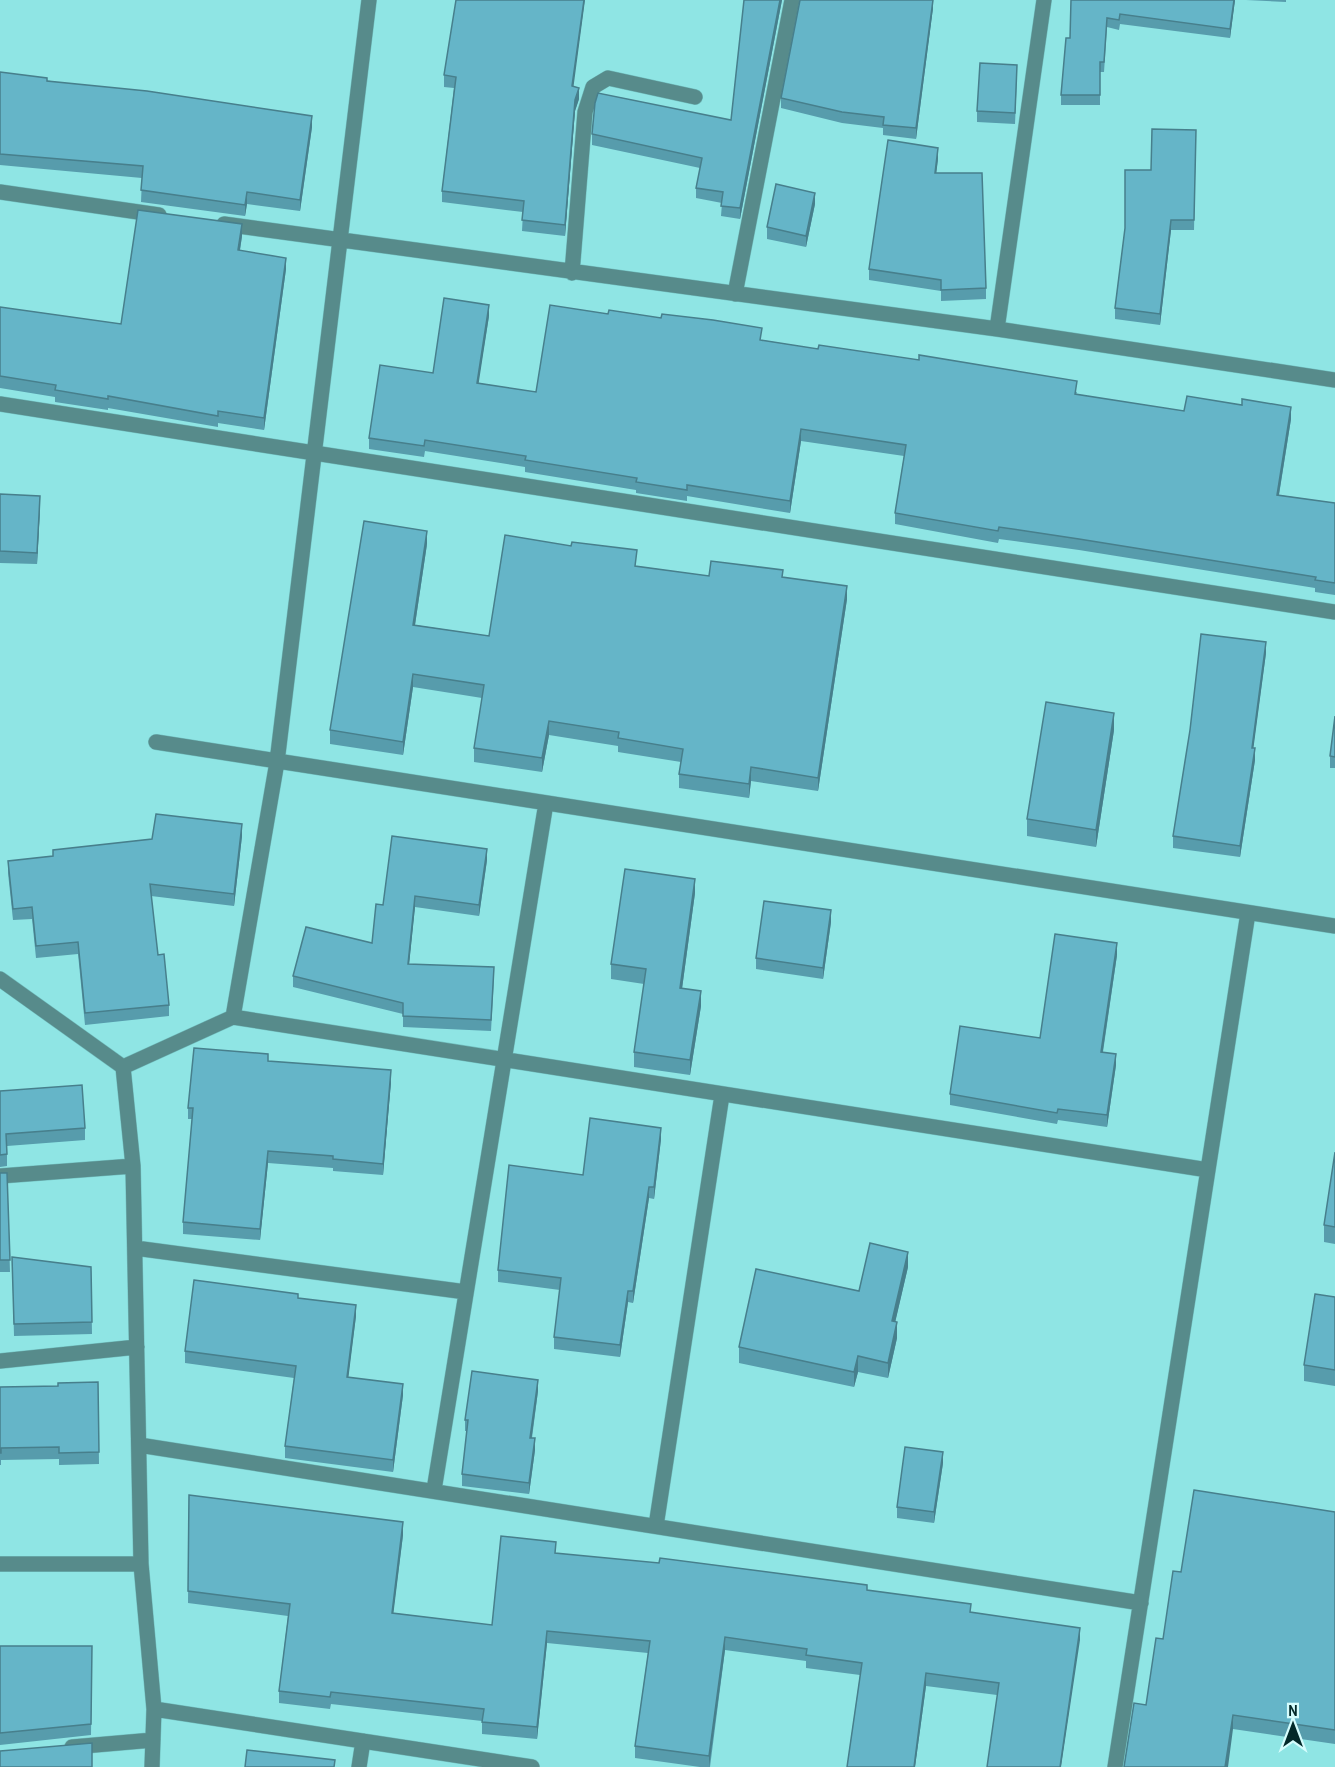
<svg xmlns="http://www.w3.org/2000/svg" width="1335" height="1767" viewBox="0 0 1335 1767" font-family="'Archivo Narrow',sans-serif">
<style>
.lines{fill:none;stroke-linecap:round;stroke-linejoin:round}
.minor-casing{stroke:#73bfbf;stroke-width:16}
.minor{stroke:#578b8b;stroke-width:15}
.wall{fill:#579cac}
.shaded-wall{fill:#477f8c}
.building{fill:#65b5c8;stroke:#477f8c;stroke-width:1.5}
</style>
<rect width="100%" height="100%" fill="#8fe5e4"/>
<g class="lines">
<!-- minor casing -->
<g class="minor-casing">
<path id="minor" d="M0,192l159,23
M224,224l773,105 338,51
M572,273l13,-161 8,-25 15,-9 87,19
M735,294l57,-294
M997,329l47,-329
M0,404l1335,208
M156,742l1179,184
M0,979l123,88 10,99 8,398 13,145 -2,58
M233,1017l44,-255 92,-762
M123,1067l110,-50 975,153
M0,1176l133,-10
M135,1248l331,44
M0,1361l137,-14
M139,1445l1002,158
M434,1490l112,-687
M656,1526l66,-431
M0,1564h141
M154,1709l378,58
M72,1747l81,-7
M359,1767l4,-26
M1115,1767l133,-854"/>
</g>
<!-- minor -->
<use href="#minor" class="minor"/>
</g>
<!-- wall -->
<path class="wall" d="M744,0h38l-42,219 -19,-3 1,-13 -26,-5v-10l4,-20 -108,-23v-11l139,-14z
M1071,0h164l-5,38 -110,-14 -1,6 -12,-3 -3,45h-4v33h-39v-10l9,-57z
M1246,0h40v2z
M933,8l-17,131 -33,-4v-7l-41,-5 -61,-15v-10z
M0,72l312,55 -12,84 -53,-7 -2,12 -104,-14 1,-24 -142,-13z
M444,75l130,11 5,13 -4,12 -10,125 -43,-5 1,-19 -81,-10v-11l12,-103 -10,-1z
M1017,76l-2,48 -38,-2v-11z
M1196,130l-2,100h-23l-11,95 -45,-6v-11l36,-138z
M938,159l-2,14 50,115v11l-45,2v-10l-72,-11v-11z
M815,204l-9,43 -39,-8v-12z
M242,236l-2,14 46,19 -22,161 -46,-7v4l-110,-19v2l-53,-8v-5l-55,-9v-81l121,17z
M489,316l-11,67 58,9 226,-52 315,52 -1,3 108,16 107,8 -12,76 56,8v92l-20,-3v-4l-236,-38 -80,-11 -1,4 -103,-19v-11l9,-57 -103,-15 -11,72 -103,-17v5l-51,-8v-3l-111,-18v-5l-100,-16 -1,6 -55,-8v-11z
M0,494l40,14 -3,56 -37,-1z
M427,544l-12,81 74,11 147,-70 73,10 74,1 64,22 -29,192 -67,-10 -2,17 -70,-10v-14l2,-12 -63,-10v-6l-69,-11 -7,37 -68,-10v-14l8,-50 -69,-11 -10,68 -73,-11v-14z
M1266,653l-13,95 2,12 -15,97 -67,-9v-12l17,-106z
M1335,716v52h-5v-12z
M1114,730l-18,117 -69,-11v-17z
M242,836l-8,70 -83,-10 7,59 11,50v11l-84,9 -7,-71 -42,4 -4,-39 -19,1 -5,-47v-12l45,-5v-6z
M487,860l-8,56 -64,-9 -6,57 85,14 -3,53 -88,-4v-13l-110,-27v-11l79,-33 11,-38z
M695,893l-13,96 19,17 -11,69 -56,-8v-15l10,-68 -33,-5v-15z
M831,922l-8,57 -67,-10v-11z
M1117,955l-14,97 13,13 -9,62 -49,-7 -1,4 -107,-19v-11l90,-56z
M268,1061l123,21 -8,93 -50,-4v-3l-65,-5 -8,77 -77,-6v-12l9,-103h-4v-11z
M0,1091l85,37v12l-78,6v20l-7,1z
M661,1139l-7,60 -5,-1 -16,105 -5,-1 -8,55 -66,-8v-12l6,-47 -62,-8v-12l85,-95z
M1335,1152v92l-11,-2v-17z
M0,1173h7l3,99h-10z
M12,1257l79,10 1,67 -78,2z
M908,1267l-13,55 2,16 -9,40 -30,-6 -4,15 -115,-24v-16z
M1335,1297v89l-31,-5v-16z
M298,1298l58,18 -8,61 55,18 -10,77 -108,-14v-12l9,-68 -109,-15v-12z
M98,1382l1,82 -40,1v-6l-58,1v5h-1v-78l58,-1z
M538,1391l-6,47 3,12 -6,44 -67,-8v-12l5,-43h-2v-11z
M943,1463l-9,60 -37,-5v-11z
M189,1495l214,40 -10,78 99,12 64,-72 311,37 104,22 109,28 -83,55 -71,-9 -11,81h-68l13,-92 -54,-7v-7l-81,-11 -15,117h-10l-65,-9v-12l13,-93 -101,-10 -10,96 -55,-5v-13l-151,-17 -1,5 -51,-6v-12l9,-75 -100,-13z
M1335,1512v232l-102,-15 -87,-24 17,-66 18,-67z
M0,1646h92l-1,89 -91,10z"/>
<!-- shaded-wall -->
<path class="shaded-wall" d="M584,0h1l-13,98v-12z
M780,0h2l-42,219v-11z
M933,0v8l-17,131v-11z
M1234,0h1l-5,38v-9z
M579,88v11l-4,12 -10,125v-11l10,-125z
M312,116v11l-12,84v-11z
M938,148v11l-3,25v-11z
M247,192v12l-2,12v-11z
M815,193v11l-9,43v-11z
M1171,220v10l-11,95v-11z
M242,224v12l-4,26v-12z
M286,258v11l-22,161v-12z
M489,305v11l-12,78v-11z
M1291,407v12l-14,87v-11z
M801,429v12l-11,72v-12z
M40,496v12l-3,56v-11z
M427,531v13l-14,94v-13z
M847,586v13l-29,192v-13z
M1266,642v11l-14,106v-11z
M413,674v13l-10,68v-13z
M1114,713v17l-18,117v-17z
M549,721v14l-7,37v-14z
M1255,748v12l-15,97v-11z
M751,767v14l-2,17v-14z
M242,824v12l-8,70v-12z
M487,849v11l-8,56v-11z
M695,879v14l-15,110v-15z
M415,896v11l-7,68v-11z
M831,910v12l-8,57v-11z
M1117,943v12l-16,108v-11z
M701,991v15l-11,69v-15z
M1116,1054v11l-9,62v-12z
M391,1070v12l-8,93v-11z
M661,1128v11l-7,60v-12z
M268,1151v12l-8,77v-11z
M649,1187v11l-16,105v-12z
M908,1252v15l-16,69v-15z
M628,1291v11l-8,55v-12z
M356,1305v11l-9,73v-12z
M897,1322v16l-9,40v-15z
M858,1356v16l-4,15v-15z
M538,1380v11l-8,58v-11z
M403,1384v11l-10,77v-12z
M535,1438v12l-6,44v-11z
M943,1452v11l-9,60v-11z
M403,1522v13l-11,90v-12z
M1080,1628v12l-19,127h-1z
M547,1631v12l-10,96v-12z
M725,1637v13l-16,117v-11z
M926,1673v13l-11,81h-1z
M1233,1715v14l-5,38h-3z"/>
<!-- building -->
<path class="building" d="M456,0h128l-12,86 7,2 -4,12 -10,125 -43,-5 2,-19 -82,-10 14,-114 -12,-2z
M744,0h36l-40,208 -19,-2 2,-14 -27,-4 6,-30 -110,-24 3,-31 3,-10 133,27z
M800,0h133l-17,128 -33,-3 1,-8 -42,-5 -61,-14z
M1071,0h163l-4,29 -110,-15 -1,6 -12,-2 -3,44h-4v33h-39l5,-57h4z
M980,63l37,2 -2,48 -38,-2z
M0,72l47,6v3l100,10 165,25 -12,84 -53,-8 -2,13 -104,-15 2,-24 -143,-12z
M1152,129l44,1 -2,90h-23l-11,94 -45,-6 10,-80v-58h26z
M888,140l50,8 -3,25h47l4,115 -45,2v-10l-72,-11z
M776,184l39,9 -9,43 -39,-9z
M138,210l104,14 -4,26 48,8 -22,160 -46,-7v5l-110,-20v3l-53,-9 1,-5 -56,-9v-69l121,17z
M444,298l45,7 -12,78 59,9 14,-87 58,9 1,-4 52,8 1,-4 51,6 49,8 -2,12 58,9 1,-4 100,15v-5l158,26 -2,13 109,17 3,-15 55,9v-6l49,8 -14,88 58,8v80l-20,-3 1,-3 -237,-38 -80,-12 -1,4 -103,-18 11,-68 -105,-16 -11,72 -103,-16v5l-51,-8 1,-4 -112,-18 1,-4 -101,-16 -1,6 -55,-8 11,-73 53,8z
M0,494l40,2 -3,57 -37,-2z
M364,521l63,10 -14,94 76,11 16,-101 66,11 1,-4 65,8 -2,16 74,10 2,-15 72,9 -1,7 65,9 -29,192 -67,-11 -2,17 -70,-10 4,-25 -65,-11 1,-6 -70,-11 -7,37 -68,-10 10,-63 -71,-11 -10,68 -73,-12z
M1201,634l65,8 -14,106h3l-15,98 -67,-10 17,-106z
M1046,702l68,11 -18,117 -69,-11z
M1335,716v41l-5,-1z
M156,814l86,10 -8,70 -84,-10 8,71 6,-1 5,51 -84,8 -7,-71 -42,4 -4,-39 -19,2 -5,-48 45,-5v-6l99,-11z
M392,836l95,13 -8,56 -64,-9 -7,68 86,3 -3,53 -88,-4v-13l-110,-27 13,-49 66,16 4,-39 7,1z
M625,869l70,10 -15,109 21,3 -11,69 -56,-8 12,-83 -35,-5z
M764,901l67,9 -8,58 -67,-10z
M1055,934l62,9 -16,109 15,2 -9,61 -49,-6 -1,4 -107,-19 10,-68 80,12z
M194,1048l74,6v7l123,9 -8,94 -50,-5v-3l-65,-5 -8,78 -77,-7 10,-114h-5z
M82,1085l3,43 -79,6 1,20 -7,1v-64z
M590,1118l71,10 -7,59h-5l-16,104h-5l-8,54 -66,-8 7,-59 -63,-8 11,-105 74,10z
M1335,1152v75l-11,-2z
M0,1173h7l3,87h-10z
M870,1243l38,9 -16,69 5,1 -9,41 -30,-7 -4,16 -115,-25 17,-78 103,22z
M12,1257l79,10 1,55 -78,2z
M194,1280l104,14v4l58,7 -9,72 56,7 -10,76 -108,-14 11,-80 -111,-15z
M1315,1294l20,3v73l-31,-5z
M472,1371l66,9 -8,58h5l-6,45 -67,-9 6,-54h-3z
M98,1382l1,70 -40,1v-6l-58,1v5h-1v-66l58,-1v-3z
M905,1447l38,5 -9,60 -37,-5z
M1194,1490l141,22v218l-102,-15 -8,52h-101l10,-64 12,2 10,-67 7,1 10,-68 8,1z
M189,1495l214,27 -11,91 100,12 9,-89 55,6 -1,11 104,10 1,-5 207,27v5l104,14 -1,8 110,16 -20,139h-73l12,-84 -73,-10 -12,94h-67l15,-104 -56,-8 1,-6 -82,-12 -16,119 -74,-10 15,-105 -103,-10 -10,96 -55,-5 2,-13 -153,-17 -1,5 -51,-6 11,-87 -102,-13z
M0,1646h92l-1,78 -91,9z
M92,1743v24h-92v-16z
M247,1750l88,10 -1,7h-89z"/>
<!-- north arrow -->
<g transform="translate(1293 1725)" stroke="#d5fdfd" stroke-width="4.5" paint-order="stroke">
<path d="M0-4.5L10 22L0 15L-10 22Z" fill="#032929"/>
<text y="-9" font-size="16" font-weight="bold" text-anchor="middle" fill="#032929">N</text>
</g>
</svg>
